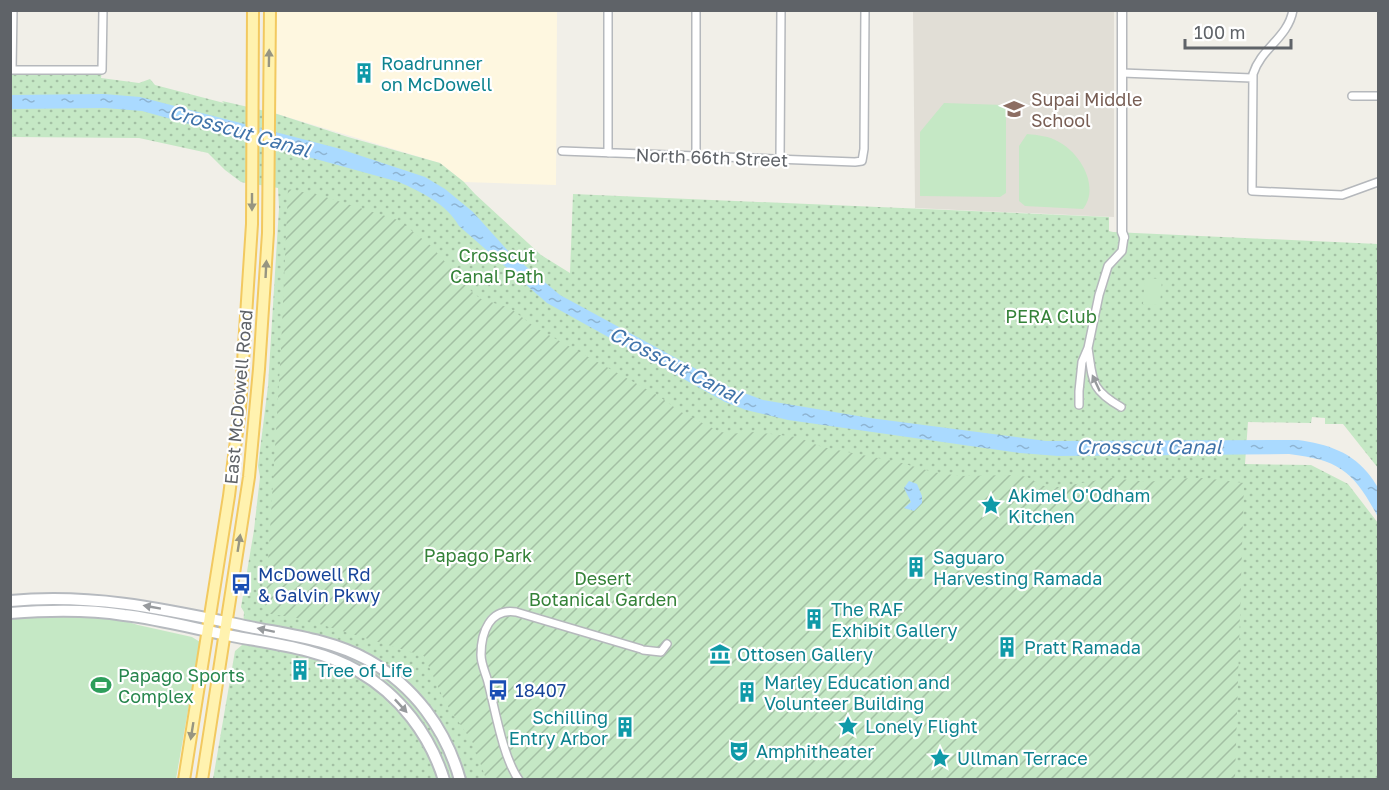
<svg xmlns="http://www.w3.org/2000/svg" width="1389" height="790" viewBox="0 0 1389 790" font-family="'Golos Text',sans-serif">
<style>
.commercial{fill:#fef7e0}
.education{fill:#e1ded6}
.grass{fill:url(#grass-dots)}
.garden{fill:url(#garden-furrows)}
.pitch{fill:#c5e8c5}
.water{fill:url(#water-ripples)}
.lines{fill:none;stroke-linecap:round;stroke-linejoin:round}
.minor-casing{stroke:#b5b8bc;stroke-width:10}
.tertiary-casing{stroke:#b5b8bc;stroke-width:11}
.secondary-casing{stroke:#b6babf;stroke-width:14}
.primary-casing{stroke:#f2c960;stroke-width:14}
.minor{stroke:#fff;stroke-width:7}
.tertiary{stroke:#fff;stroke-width:8}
.secondary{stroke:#fff;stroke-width:10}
.primary{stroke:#fff2af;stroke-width:10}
.oneway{fill:#979581}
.oneway2{fill:#979a9d}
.labels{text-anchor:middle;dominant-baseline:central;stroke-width:4.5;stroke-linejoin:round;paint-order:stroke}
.culture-label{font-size:18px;fill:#0d838f;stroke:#fff;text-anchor:start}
.education-label{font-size:18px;fill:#785e54;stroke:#fff;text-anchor:start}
.street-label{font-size:18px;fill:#5f6368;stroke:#fff}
.park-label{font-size:18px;fill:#348238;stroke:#fff}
.transit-label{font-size:18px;fill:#164399;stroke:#fff;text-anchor:start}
.leisure-label{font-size:18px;fill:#27864d;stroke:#fff;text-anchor:start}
.water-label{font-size:20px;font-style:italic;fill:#4174aa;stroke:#fff}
</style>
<defs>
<pattern id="grass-dots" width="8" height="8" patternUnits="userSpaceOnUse" patternTransform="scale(1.5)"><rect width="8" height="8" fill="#c5e8c5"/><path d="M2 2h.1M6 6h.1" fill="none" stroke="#a3c0a4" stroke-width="1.8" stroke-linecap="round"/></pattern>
<pattern id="garden-furrows" width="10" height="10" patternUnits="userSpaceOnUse" patternTransform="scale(1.5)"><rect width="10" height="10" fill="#c5e8c5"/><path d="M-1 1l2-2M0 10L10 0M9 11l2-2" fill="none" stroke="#a3c0a4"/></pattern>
<pattern id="water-ripples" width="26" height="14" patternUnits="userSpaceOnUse" patternTransform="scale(1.5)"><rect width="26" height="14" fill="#aadaff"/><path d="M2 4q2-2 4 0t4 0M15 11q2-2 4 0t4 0" fill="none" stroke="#8eb4d2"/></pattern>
</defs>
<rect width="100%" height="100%" fill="#f1efe8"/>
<!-- commercial -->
<path class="commercial" d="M276,11h281l-1,174 -92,-3 -24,-19 -166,-50z"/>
<!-- education -->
<path class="education" d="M913,11h201v206l-199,-9z"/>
<!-- grass -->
<path class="grass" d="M10,70h92l-1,8 38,5 11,-4 5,6 69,18 -2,-2 52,12 74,24 92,26 24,19 11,12 66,61 29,18 3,-79 536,23v14l4,1 265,12v224l-35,-44h-18v-6l-13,-1 -1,6 -63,-1 -3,42 66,1 37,19 30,39v256h-1165l22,-128 7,-6 2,-33 -3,-5 13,-77 6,-53 -2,-11 10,-80 11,-178 -1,-20 -37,-6 -16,-12 -17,-17 -69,-15 -128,-1z"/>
<!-- garden -->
<path class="garden" d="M288,189l34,7 76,24 32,25 43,48 8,6 29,9 26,20 121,67 24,17 37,19 11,3 25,-2 43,5 25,10 76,15 35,10 27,4 57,-1 10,2 17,9 15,1 51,-9 39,4 18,-3 37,-1 40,5 -9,296h-749l-13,-36 -28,-41 -21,-46 -121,-37 -38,-6 16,-264z"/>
<!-- pitch -->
<path class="pitch" d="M944,103l59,2 3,4v84l-6,4 -80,-1v-64z
M1027,134c11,1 22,2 32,8 22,12 41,45 24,67l-58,-3 -6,-5v-55z
M1145,278l17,1 -2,26 -17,-1z
M79,615l39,4 20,6 54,12 8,5 -24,137 -165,1v-162z"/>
<!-- water -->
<path class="water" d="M104,94l36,3 197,51 88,29 20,12 28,23 37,41 50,42 171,93 32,12 107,18 176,23 252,-1c29,4 55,12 73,37 2,3 6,8 7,12 3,8 0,20 0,28 -24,-45 -38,-57 -89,-63l-231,2 -38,-3 -232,-33 -42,-10 -21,-8 -178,-99 -88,-77c-12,-22 -38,-34 -60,-44l-257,-71 -37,-3 -94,1 -1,-14z
M909,481l8,3 5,12v7l-8,8 -10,-3 7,-6 -7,-14z"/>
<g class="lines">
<!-- minor casing -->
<g class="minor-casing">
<path id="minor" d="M1293,10c-5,28 -32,38 -40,64l-1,117 90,4 36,-13
M10,70h92l1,-60
M12,70l1,-60
M1122,73l130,5
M1352,96h26
M562,151l293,11 7,-1 2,-12 1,-139
M608,153v-143
M696,156v-146
M780,159l1,-149
M1088,348c5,33 2,41 33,59
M1079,405v-14l3,-29 6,-14 11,-53 9,-29 14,-15 2,-14
M643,650l18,2 6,-8
M519,780c-16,-22 -24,-71 -31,-98 -2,-8 -7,-18 -7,-27 0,-23 9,-47 35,-43l125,37"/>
</g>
<!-- tertiary casing -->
<g class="tertiary-casing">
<path id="tertiary" d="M1122,10v222l2,5"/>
</g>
<!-- secondary casing -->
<g class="secondary-casing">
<path id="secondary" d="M10,601c85,-8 158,9 240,26 40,8 82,13 118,33 46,26 78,69 92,120
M10,613c39,-3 76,-4 114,2 36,4 72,14 108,21 42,8 89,13 126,35 42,24 72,64 86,109"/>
</g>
<!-- primary casing -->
<g class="primary-casing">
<path id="primary" d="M184,780l45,-284 11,-88 12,-184 1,-214
M202,780l47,-303 10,-108 9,-136 2,-223"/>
</g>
<!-- minor -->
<use href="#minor" class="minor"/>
<!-- tertiary -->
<use href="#tertiary" class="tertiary"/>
<!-- secondary -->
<use href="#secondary" class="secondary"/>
<!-- primary -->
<use href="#primary" class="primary"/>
</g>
<!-- one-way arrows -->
<defs><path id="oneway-solid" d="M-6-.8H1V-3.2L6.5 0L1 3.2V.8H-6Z" transform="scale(1.5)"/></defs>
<g class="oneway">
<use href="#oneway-solid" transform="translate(269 58) rotate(-89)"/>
<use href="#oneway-solid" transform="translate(252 202) rotate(90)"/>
<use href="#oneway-solid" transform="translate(266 269) rotate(-87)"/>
<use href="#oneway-solid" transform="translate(239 543) rotate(-81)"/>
<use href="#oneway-solid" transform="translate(192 731) rotate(99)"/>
</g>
<g class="oneway2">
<use href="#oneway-solid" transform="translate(1096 383) rotate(-115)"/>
<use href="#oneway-solid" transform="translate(152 607) rotate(-170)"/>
<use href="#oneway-solid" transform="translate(266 630) rotate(-168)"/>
<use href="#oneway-solid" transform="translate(401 706) rotate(47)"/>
</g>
<!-- icons -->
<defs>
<g id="building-bare" transform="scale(1.62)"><path d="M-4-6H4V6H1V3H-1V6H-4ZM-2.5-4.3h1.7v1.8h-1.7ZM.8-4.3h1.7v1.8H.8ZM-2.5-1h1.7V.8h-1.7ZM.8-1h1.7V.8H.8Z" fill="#0f9aa8" stroke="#fff" stroke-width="2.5" paint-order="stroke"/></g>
<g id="school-bare" transform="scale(1.62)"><path d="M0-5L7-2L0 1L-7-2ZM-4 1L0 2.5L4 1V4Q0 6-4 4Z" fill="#8d6e63" stroke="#fff" stroke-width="2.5" paint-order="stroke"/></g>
<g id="sight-bare" transform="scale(1.62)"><path d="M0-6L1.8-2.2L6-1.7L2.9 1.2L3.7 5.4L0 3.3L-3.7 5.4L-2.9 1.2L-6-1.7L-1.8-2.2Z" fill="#0f9aa8" stroke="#fff" stroke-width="2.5" paint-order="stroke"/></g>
<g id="bus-bare" transform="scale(1.62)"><path d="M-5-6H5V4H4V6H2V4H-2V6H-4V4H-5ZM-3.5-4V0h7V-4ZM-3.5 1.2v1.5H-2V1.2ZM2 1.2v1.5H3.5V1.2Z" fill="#1a4fb4" stroke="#fff" stroke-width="2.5" paint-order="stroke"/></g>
<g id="museum-bare" transform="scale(1.62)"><path d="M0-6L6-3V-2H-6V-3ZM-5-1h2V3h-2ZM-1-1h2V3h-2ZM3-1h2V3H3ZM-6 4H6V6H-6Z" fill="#0f9aa8" stroke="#fff" stroke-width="2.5" paint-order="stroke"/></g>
<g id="stadium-bare" transform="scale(1.62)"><path d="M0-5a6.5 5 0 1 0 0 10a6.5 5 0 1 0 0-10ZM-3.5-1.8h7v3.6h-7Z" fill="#2e9e5b" stroke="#fff" stroke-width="2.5" paint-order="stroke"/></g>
<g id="theatre-bare" transform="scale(1.62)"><path d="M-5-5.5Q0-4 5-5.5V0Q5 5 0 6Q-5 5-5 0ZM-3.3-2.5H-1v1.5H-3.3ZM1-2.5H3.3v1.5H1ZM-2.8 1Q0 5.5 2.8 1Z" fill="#0f9aa8" stroke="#fff" stroke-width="2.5" paint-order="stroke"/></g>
</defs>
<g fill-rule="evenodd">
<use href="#building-bare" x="364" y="73"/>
<use href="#school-bare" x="1014" y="109"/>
<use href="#sight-bare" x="991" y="505"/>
<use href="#building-bare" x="916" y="567"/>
<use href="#bus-bare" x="241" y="584"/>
<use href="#building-bare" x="814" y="619"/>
<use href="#building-bare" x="1007" y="647"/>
<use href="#museum-bare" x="720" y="654"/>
<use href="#building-bare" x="300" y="670"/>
<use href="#stadium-bare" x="101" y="685"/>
<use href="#bus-bare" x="498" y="690"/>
<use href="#building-bare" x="747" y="692"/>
<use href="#sight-bare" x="848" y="726"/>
<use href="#building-bare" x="625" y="727"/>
<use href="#theatre-bare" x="739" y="751"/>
<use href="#sight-bare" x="940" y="758"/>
</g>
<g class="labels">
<!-- culture labels -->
<g class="culture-label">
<text x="381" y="63">Roadrunner<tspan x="381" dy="21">on McDowell</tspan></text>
<text x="1008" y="495">Akimel O'Odham<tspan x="1008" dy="21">Kitchen</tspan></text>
<text x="933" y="557">Saguaro<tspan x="933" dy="21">Harvesting Ramada</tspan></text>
<text x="831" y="609">The RAF<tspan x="831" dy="21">Exhibit Gallery</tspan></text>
<text x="1024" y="647">Pratt Ramada</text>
<text x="737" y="654">Ottosen Gallery</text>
<text x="317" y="670">Tree of Life</text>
<text x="764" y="682">Marley Education and<tspan x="764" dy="21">Volunteer Building</tspan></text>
<text x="608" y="717" text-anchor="end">Schilling<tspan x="608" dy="21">Entry Arbor</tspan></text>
<text x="865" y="726">Lonely Flight</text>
<text x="756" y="751">Amphitheater</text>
<text x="957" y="758">Ullman Terrace</text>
</g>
<!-- education labels -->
<g class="education-label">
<text x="1031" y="99">Supai Middle<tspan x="1031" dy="21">School</tspan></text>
</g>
<!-- street labels -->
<g class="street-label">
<text transform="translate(712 157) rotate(2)">North 66th Street</text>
<text transform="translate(238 397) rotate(-85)">East McDowell Road</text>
</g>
<!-- park labels -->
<g class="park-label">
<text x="497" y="255">Crosscut<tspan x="497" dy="21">Canal Path</tspan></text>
<text x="1051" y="316">PERA Club</text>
<text x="478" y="555">Papago Park</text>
<text x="603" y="578">Desert<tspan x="603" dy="21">Botanical Garden</tspan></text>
</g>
<!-- transit labels -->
<g class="transit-label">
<text x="258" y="574">McDowell Rd<tspan x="258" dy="21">&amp; Galvin Pkwy</tspan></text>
<text x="515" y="690">18407</text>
</g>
<!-- leisure labels -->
<g class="leisure-label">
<text x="118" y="675">Papago Sports<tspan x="118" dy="21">Complex</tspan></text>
</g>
<!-- water labels -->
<g class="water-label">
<text transform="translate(240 130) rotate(16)">Crosscut Canal</text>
<text transform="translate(676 364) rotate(27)">Crosscut Canal</text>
<text x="1149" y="446">Crosscut Canal</text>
</g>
</g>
<!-- border -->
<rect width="1389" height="790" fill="none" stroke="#5f6368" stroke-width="24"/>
<!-- scale -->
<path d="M1185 39v9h106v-9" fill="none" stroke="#5f6368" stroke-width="3"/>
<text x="1194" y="39" font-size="18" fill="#5f6368" stroke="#ffffff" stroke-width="4.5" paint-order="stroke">100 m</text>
</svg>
